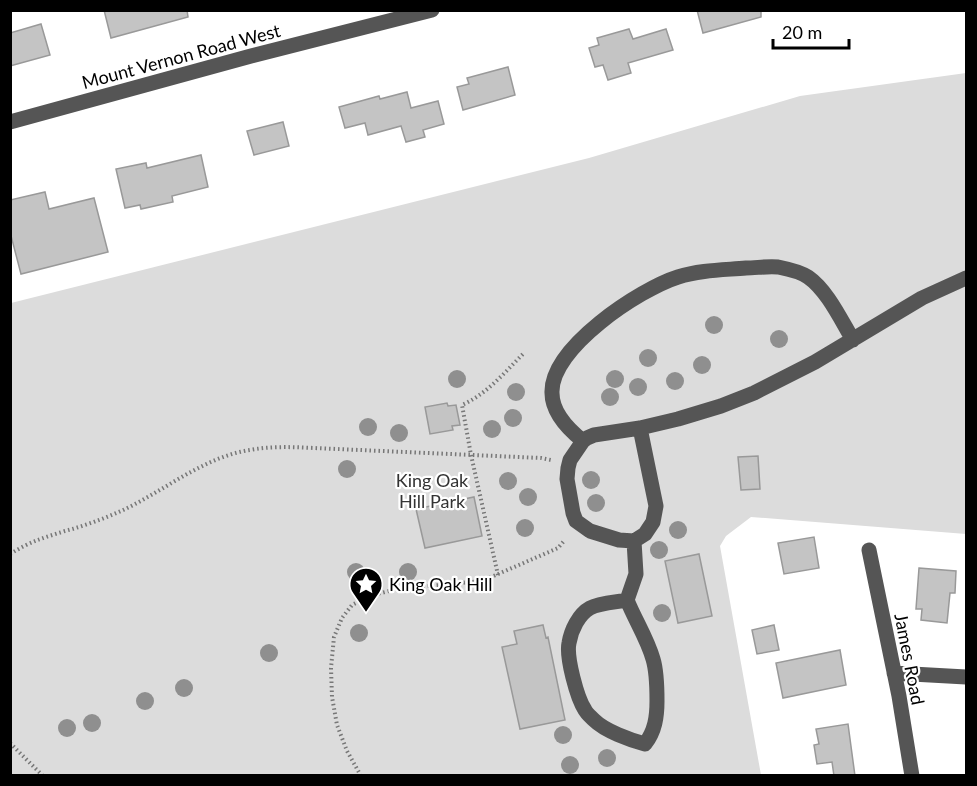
<svg xmlns="http://www.w3.org/2000/svg" width="977" height="786" viewBox="0 0 977 786" font-family="Lato,sans-serif">
<style>
.green{fill:#dcdcdc}
.building{fill:#c4c4c4;stroke:#999;stroke-width:1.5}
.lines{fill:none;stroke-linecap:round;stroke-linejoin:round}
.path{stroke:#777;stroke-width:4;stroke-dasharray:1.5 3;stroke-linecap:butt}
.minor{stroke:#555;stroke-width:15}
.tree{fill:#8f8f8f}
.labels{text-anchor:middle;dominant-baseline:central;stroke-width:4.5;stroke-linejoin:round;paint-order:stroke}
.street-label{font-size:18px;fill:#000;stroke:#fff}
.park-label{font-size:18px;fill:#333;stroke:#fff}
.poi-label{font-size:18px;fill:#000;stroke:#fff;text-anchor:start}
</style>
<rect width="100%" height="100%" fill="#fff"/>
<!-- green -->
<path class="green" d="M966,73v461l-215,-17 -25,19 -6,10 41,229 -750,1v-473l578,-145 211,-62z"/>
<!-- building -->
<path class="building" d="M104,10h83l1,7 -77,21z
M697,10h64v7l-58,16z
M41,24l9,31 -40,11v-33z
M629,29l4,10 33,-10 7,21 -45,13 3,10 -23,7 -5,-15 -8,2 -6,-19 10,-3 -2,-7z
M508,67l7,28 -52,15 -6,-23 12,-3 -2,-6z
M407,92l4,16 27,-7 6,23 -21,6 2,7 -19,5 -5,-16 -33,9 -3,-12 -20,5 -6,-21 40,-11 1,3z
M283,122l6,24 -35,9 -7,-24z
M201,155l7,32 -36,9 1,6 -32,7 -1,-4 -15,3 -9,-39 30,-6 1,5z
M45,192l4,17 45,-11 14,54 -87,22 -11,-42v-32z
M447,403l1,3 8,-1 4,20 -8,1 1,4 -23,4 -5,-27z
M758,456l2,33 -19,1 -3,-33z
M474,497l8,39 -57,12 -9,-39z
M814,537l5,31 -35,6 -6,-31z
M699,554l13,62 -34,7 -13,-62z
M919,568l37,3 -1,22h-5l-3,30 -26,-3 1,-11h-6z
M543,625l3,13 2,-1 17,83 -45,9 -18,-82 15,-3 -3,-13z
M774,625l5,25 -22,4 -5,-24z
M840,650l6,35 -63,13 -7,-35z
M848,724l7,52h-21l-2,-14 -15,2 -3,-19 5,-1 -3,-15z"/>
<g class="lines">
<!-- path -->
<path class="path" d="M10,554c21,-13 33,-16 55,-23 19,-5 38,-12 56,-20 42,-19 82,-54 129,-61 21,-4 42,-3 64,-2l227,10 10,2
M498,575l-27,-120 -9,-50c25,-11 43,-33 62,-52
M10,743l33,33
M361,776l-14,-25 -10,-26 -5,-28 -1,-29 3,-31 8,-19 10,-13 17,-9 28,-7 85,-8 76,-33 6,-7"/>
<!-- minor -->
<path class="minor" d="M10,122l241,-66 181,-46
M640,428l16,78 -3,16 -8,12 -11,7 -15,-1 -29,-9 -14,-10 -3,-8 -6,-34 1,-11 2,-8 13,-19 4,-3 7,-3 46,-7 38,-9 43,-13 33,-13 61,-31 107,-64 44,-20
M583,441c-15,-12 -31,-28 -31,-48 -2,-45 88,-104 126,-116 22,-7 45,-7 68,-9 10,0 21,-2 32,-1 10,2 21,4 30,10 19,13 33,43 45,63
M869,550l30,146 13,80
M627,600c-10,2 -28,3 -37,8 -11,6 -19,22 -21,35 -3,14 8,55 16,67 2,4 6,7 9,10 11,11 36,20 51,24 10,-13 12,-27 12,-43 0,-14 0,-29 -4,-42 -6,-21 -18,-39 -26,-59l9,-26 -2,-33
M894,673l72,4"/>
</g>
<!-- trees -->
<g class="tree">
<circle cx="714" cy="325" r="9"/>
<circle cx="779" cy="339" r="9"/>
<circle cx="648" cy="358" r="9"/>
<circle cx="702" cy="365" r="9"/>
<circle cx="457" cy="379" r="9"/>
<circle cx="615" cy="379" r="9"/>
<circle cx="675" cy="381" r="9"/>
<circle cx="638" cy="387" r="9"/>
<circle cx="516" cy="392" r="9"/>
<circle cx="610" cy="397" r="9"/>
<circle cx="513" cy="418" r="9"/>
<circle cx="368" cy="427" r="9"/>
<circle cx="492" cy="429" r="9"/>
<circle cx="399" cy="433" r="9"/>
<circle cx="347" cy="469" r="9"/>
<circle cx="591" cy="480" r="9"/>
<circle cx="508" cy="481" r="9"/>
<circle cx="528" cy="497" r="9"/>
<circle cx="596" cy="503" r="9"/>
<circle cx="525" cy="528" r="9"/>
<circle cx="678" cy="530" r="9"/>
<circle cx="659" cy="550" r="9"/>
<circle cx="356" cy="572" r="9"/>
<circle cx="408" cy="572" r="9"/>
<circle cx="662" cy="613" r="9"/>
<circle cx="359" cy="633" r="9"/>
<circle cx="269" cy="653" r="9"/>
<circle cx="184" cy="688" r="9"/>
<circle cx="145" cy="701" r="9"/>
<circle cx="92" cy="723" r="9"/>
<circle cx="67" cy="728" r="9"/>
<circle cx="563" cy="735" r="9"/>
<circle cx="607" cy="758" r="9"/>
<circle cx="570" cy="765" r="9"/>
</g>
<!-- icons -->
<defs>
<g id="sight-pin" transform="scale(1.725)"><path d="M0 17L-7.5 6A9.5 9.5 0 1 1 7.5 6Z" fill="#000" stroke="#fff"/><path d="M0-6L1.8-2.2L6-1.7L2.9 1.2L3.7 5.4L0 3.3L-3.7 5.4L-2.9 1.2L-6-1.7L-1.8-2.2Z" fill="#fff"/></g>
</defs>
<g fill-rule="evenodd">
<use href="#sight-pin" x="366" y="584"/>
</g>
<g class="labels">
<!-- street labels -->
<g class="street-label">
<text transform="translate(181 56) rotate(-15)">Mount Vernon Road West</text>
<text transform="translate(910 659) rotate(79)">James Road</text>
</g>
<!-- park labels -->
<g class="park-label">
<text x="432" y="480">King Oak<tspan x="432" dy="21">Hill Park</tspan></text>
</g>
<!-- poi labels -->
<g class="poi-label">
<text x="389" y="584">King Oak Hill</text>
</g>
</g>
<!-- border -->
<rect width="977" height="786" fill="none" stroke="#000000" stroke-width="24"/>
<!-- scale -->
<path d="M773 39v9h76v-9" fill="none" stroke="#000000" stroke-width="3"/>
<text x="782" y="39" font-size="18" fill="#000000" stroke="#ffffff" stroke-width="4.5" paint-order="stroke">20 m</text>
</svg>
